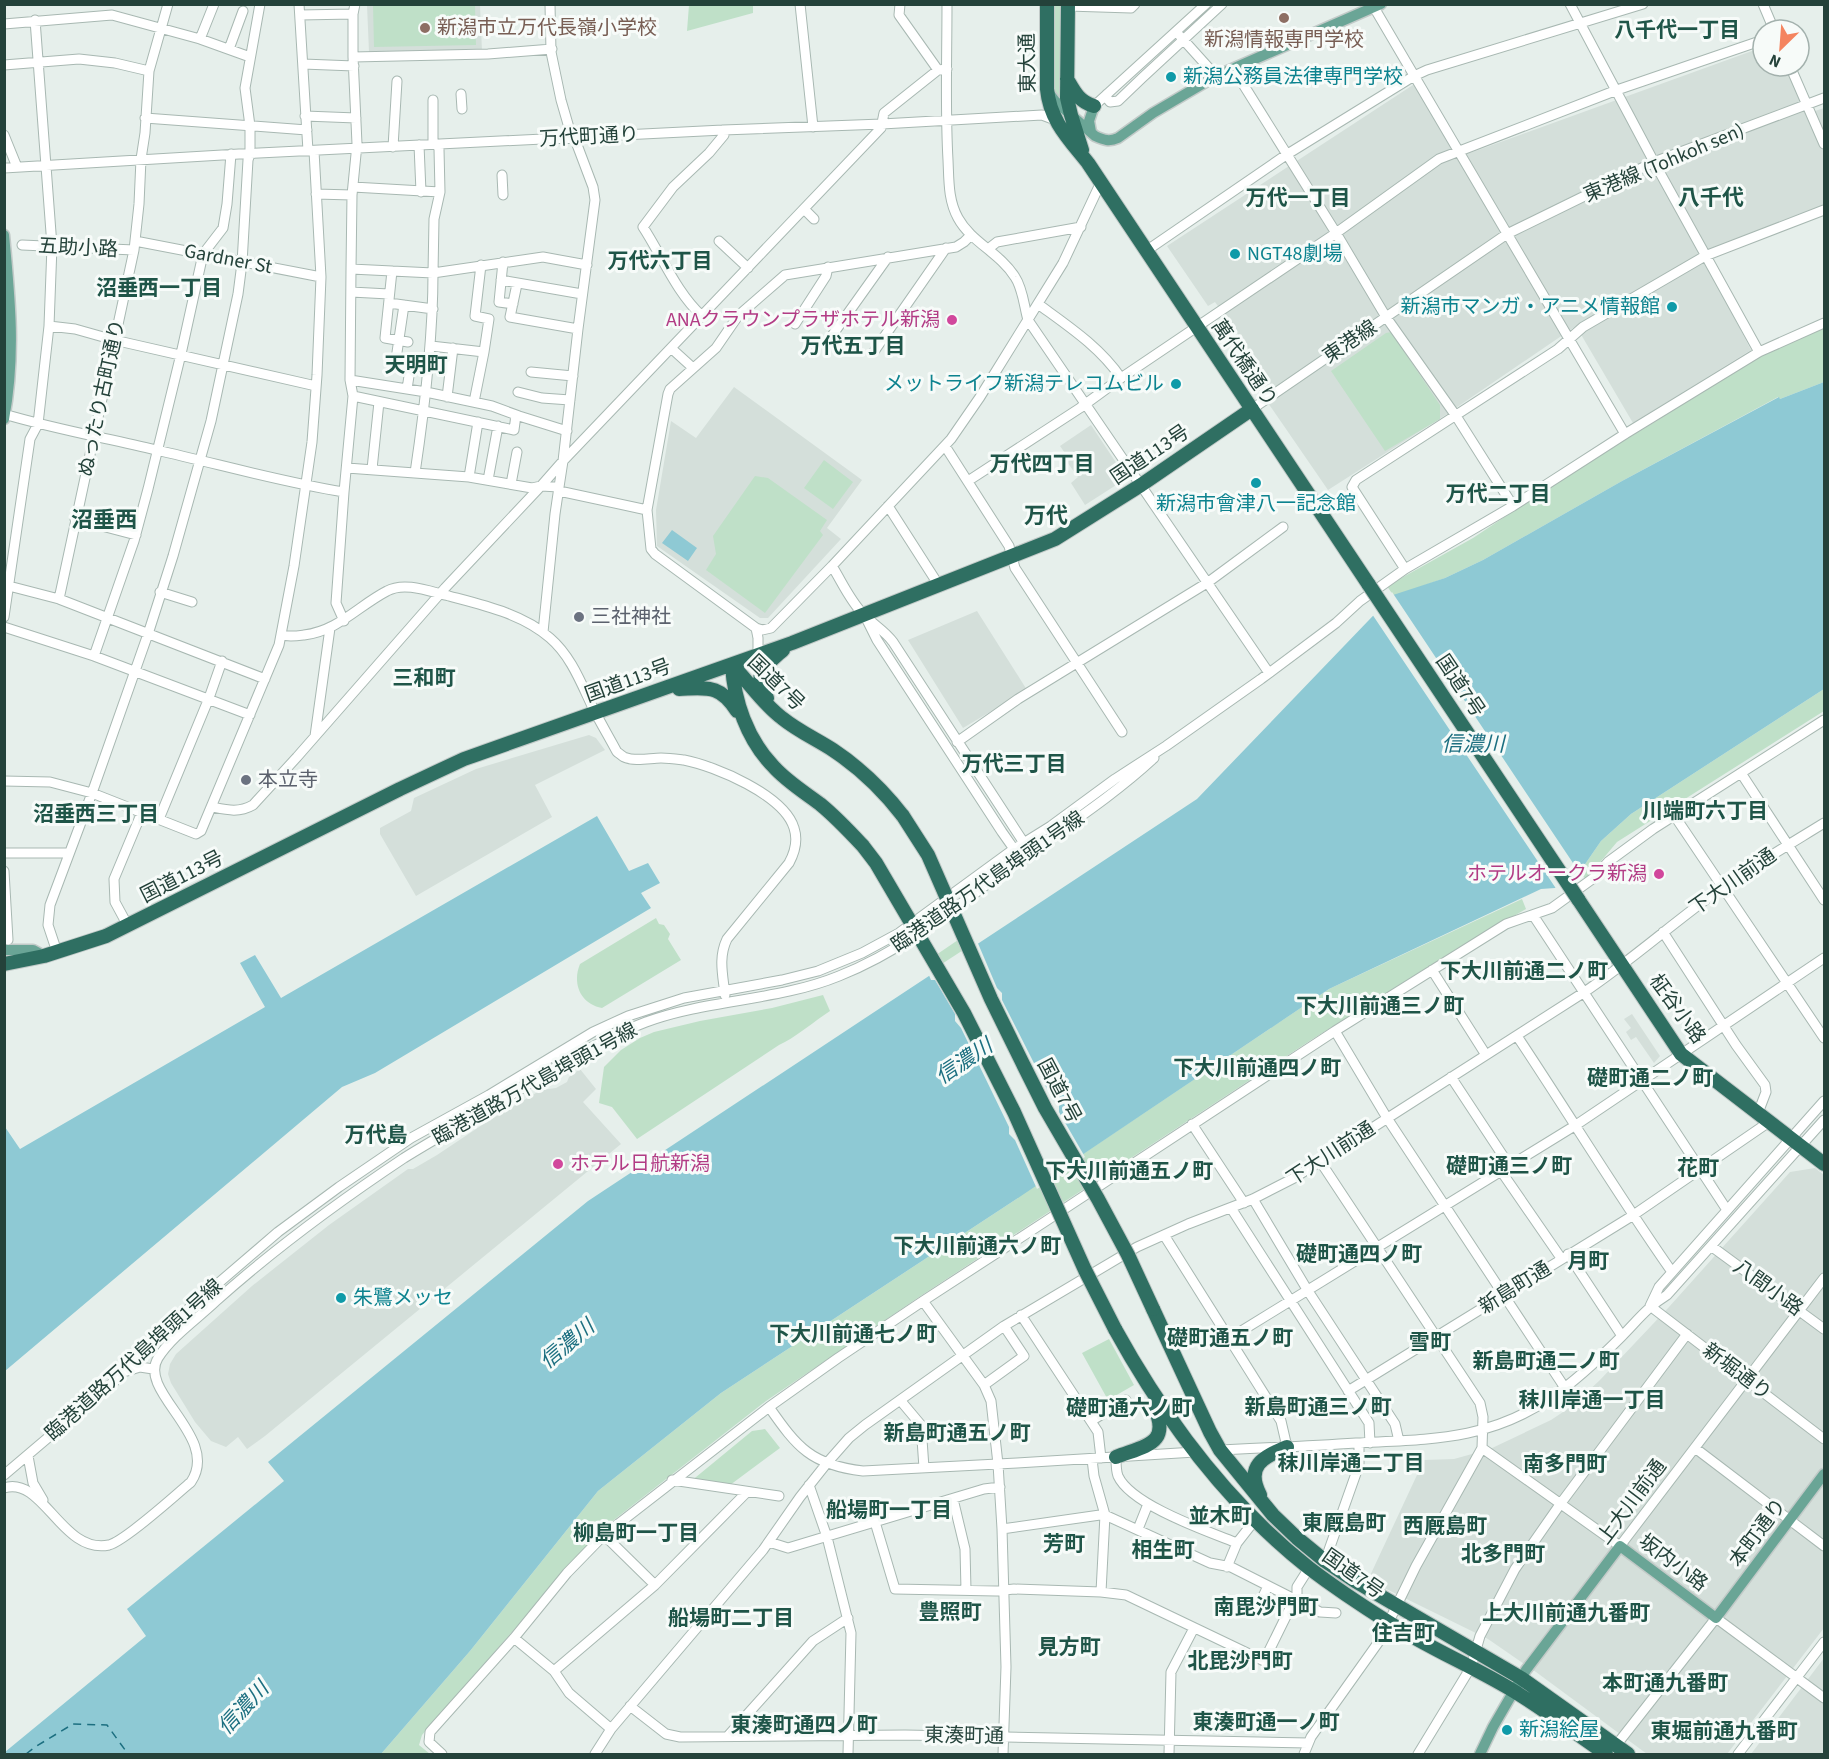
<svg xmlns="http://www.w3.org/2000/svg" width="1829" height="1759" viewBox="0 0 1829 1759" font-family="'Source Sans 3','Noto Sans JP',sans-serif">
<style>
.built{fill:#d4dfda}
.green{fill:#bfe0c8}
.water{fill:#8ec9d4}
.pier{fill:#e6efeb}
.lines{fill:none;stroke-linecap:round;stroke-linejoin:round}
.ferry{stroke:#1c6f80;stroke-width:1.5;stroke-dasharray:8 6;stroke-linecap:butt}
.minor-casing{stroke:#a8b8b2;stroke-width:11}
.major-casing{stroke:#c2cac8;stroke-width:13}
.highway-casing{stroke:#c2cac8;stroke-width:16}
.minor{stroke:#fff;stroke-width:9}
.major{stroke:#6aa596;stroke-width:10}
.highway{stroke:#2f6f62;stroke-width:14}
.highway-bridge-casing{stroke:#c2cac8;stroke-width:16;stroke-linecap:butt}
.highway-bridge{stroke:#2f6f62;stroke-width:14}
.education-dot{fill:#8d6e63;stroke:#f7fbf9;stroke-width:2}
.culture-dot{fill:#0f9aa8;stroke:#f7fbf9;stroke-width:2}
.hotel-dot{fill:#d1479c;stroke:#f7fbf9;stroke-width:2}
.worship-dot{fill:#6b7280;stroke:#f7fbf9;stroke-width:2}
.labels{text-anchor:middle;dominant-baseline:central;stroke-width:6;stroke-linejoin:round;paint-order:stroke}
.education-label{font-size:20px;fill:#785e54;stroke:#f7fbf9;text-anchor:start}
.street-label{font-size:20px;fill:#24423a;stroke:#f7fbf9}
.culture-label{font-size:20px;fill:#0d838f;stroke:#f7fbf9;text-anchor:start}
.hotel-label{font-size:20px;fill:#b23c85;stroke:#f7fbf9;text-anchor:end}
.worship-label{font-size:20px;fill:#5b616d;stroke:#f7fbf9;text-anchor:start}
.neighbourhood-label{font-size:21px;font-weight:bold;fill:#1f5548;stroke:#f7fbf9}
.water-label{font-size:21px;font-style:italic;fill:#1c6f80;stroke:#f7fbf9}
.quarter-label{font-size:22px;font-weight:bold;fill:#1f5548;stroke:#f7fbf9}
</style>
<rect width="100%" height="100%" fill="#e6efeb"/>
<!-- built -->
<path class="built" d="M367,5h113l2,46 -113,1z
M1763,47v19h24l19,48 18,-6v99l-123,47 50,96 -118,73 -57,-97 -129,88 -119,76 -71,-103 13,-8 -55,-77 -7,4 -41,-60 249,-163 43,74z
M734,387l128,93 -35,48 14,11 -73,79h-8l-103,-72 -1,-36 15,-89 25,17z
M1091,425l34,51 -1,4 -39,25 -14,-22 7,-6 -14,-19 3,-2 -7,-10z
M977,611l50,79 -64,38 -55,-88z
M589,735l7,3 9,12 -70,35 17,32 -136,79 -36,-62v-6l31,-17 3,-13 62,-29z
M1632,1014l28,42 -6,7 -18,-26 -5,3 -5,-8 5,-4 -7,-9z
M580,1069l16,20 -13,13 38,42 -356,292 -18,13 -9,-12 -12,10 -15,-6 -16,-19 -24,-39 -3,-9 2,-10 6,-10 76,-68 77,-61 79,-56h5l24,-14 48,-32 56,-33 15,-2 11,-6 2,-5z
M1815,1168l9,7v453l-97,126h-80l-111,-82 -48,-33 -120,-59 56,-120 30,-1 36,-10 61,-29 21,-14 28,-26 69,-73 121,-135z
M1824,1658v96h-73z"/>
<!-- green -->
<path class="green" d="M373,5h102l1,40 -102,2z
M689,5h64v8l-66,18z
M1055,5h7v90h-5l-3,-6z
M1824,327v55l-44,17 -2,-2 -156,84 -139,79 -38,18 -48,17h-4l-6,-9 86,-48 108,-72 77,-46 24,-18 69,-42z
M1391,332l49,73v14l-55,32 -54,-80 55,-38z
M824,460l29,22 -20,27 -29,-21z
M755,476l13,2 59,42 -7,11 3,4 -58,78 -59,-43 10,-16 -3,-18z
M1824,689v22l-207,131 -31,37 -7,-6 22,-32 30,-27z
M1522,899l4,10 -63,36 -152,95 -392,257 -153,104 -165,129 -179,205 -3,10 11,9h-49l89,-103 128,-160 123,-98 297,-195 -82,-243 22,-15 113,222 258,-173z
M656,918l3,6 5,1 6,9 -2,5 13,21 -79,48c-22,-4 -30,-25 -22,-44z
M823,995l7,16c-17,11 -32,25 -51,34l-142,94 -25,-32 -13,-4 5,-36 17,-17 19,-12 14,-6 46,-11 72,-13z
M1109,1339l25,46 -26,15 -26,-47z
M765,1429l15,19 -54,40 -36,-6 62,-51z"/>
<!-- water -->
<path class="water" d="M1824,382v307l-193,125 -30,27 -22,32 -24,15 -14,1 -212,100 -311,209 -297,195 -123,98 -128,160 -89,103h-376v-2l141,-116 -19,-27 157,-128 -16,-19 320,-261 609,-402 196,-204 52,-17 38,-18 139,-79 157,-84 1,2z
M672,530l25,18 -9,13 -26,-18z
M597,816l32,55 19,-8 12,20 -19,10 10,15 -276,165 -33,14 -337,284v-244l15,22 245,-142 -25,-44 15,-8 26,43z"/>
<!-- pier -->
<path class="pier" d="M1392,592l189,283 -24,15 -185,-276z
M977,941l20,47 5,5v7l37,73 13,26 7,6v7l26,45 -48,32 -22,-49 -6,-6v-7l-48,-99 -6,-7v-7l-20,-34h-4l-3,-7z"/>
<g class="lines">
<!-- ferry -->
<path class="ferry" d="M26,1754l9,-7 38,-23 34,1 21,29"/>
<!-- minor casing -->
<g class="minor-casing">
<path id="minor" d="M299,4l9,147
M355,4l-2,10v43l4,87 -5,51 -1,74 82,4 1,-54 6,-27 -1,-43 -2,-5
M800,4l13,123
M900,4l-1,11 39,55
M947,4c0,52 -2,104 1,156 1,20 0,40 10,58 13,24 42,35 57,59 8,12 9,29 13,43l241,353
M1372,4l253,430
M1570,4l84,158 105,190
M1763,4l11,26
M1068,6l63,2 4,-4
M300,15l53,-1
M4,24l108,-9 88,24 50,18
M1180,36l36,40
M200,39l14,-35
M229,49l14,-38
M353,57l135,-3 64,-5
M303,64l51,2
M4,65l75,-6 36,4 34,8
M1790,66l34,78
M1233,68l103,165 50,84 70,99 57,90
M461,94l1,15
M1107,94l-1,3 4,5 8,-1 24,-23 80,-74
M433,100v44
M1094,106l112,-102
M305,116l51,2
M145,118l162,12
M4,135l13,32
M419,145l2,47
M393,147l4,-66
M4,168l235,-14 484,-24 159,-6 160,-9 16,6
M502,175l1,20
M353,187l87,5
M316,194l36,1
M804,209l10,10
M971,235l-7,7 -8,5 -171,28 -47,41 -22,32 -46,41 -2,5 -21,116 4,39 4,5 101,74 6,2 9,-2 61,-62 119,-127 29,-42 83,-134 38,-81
M135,241l186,36
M719,241l29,27
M22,245l112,5
M988,249l9,-7 84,-15
M1146,251l140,-96 128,-79 13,-6 216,-66
M503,262l-4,40 14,2
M481,265l-6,51 14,3 -5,33
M392,271l-7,67 23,4
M501,280l81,14
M517,284l-7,33 68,12
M351,292l38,2
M389,303l44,6
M1038,304c30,22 62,43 83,74
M404,305l-8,54 15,4 -4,26
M702,316c-26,-24 -40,-60 -59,-89l30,-40 36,-34 15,-18 -1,-5
M795,324l31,-48 2,-9
M49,326l26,3 39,11 202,46
M831,337l57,-80
M431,346l53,6 -10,50
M671,348l22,20
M875,350l71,-102
M531,372l42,4
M350,380l76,12 66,14 27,10 48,15
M518,392l24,6 28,2
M353,396l161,34 2,-15
M447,397l6,-49
M1252,409l255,-175 147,-72 170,-64
M4,414c50,15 102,24 152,36 63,14 125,32 188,42l9,-96 -3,-16 1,-111
M945,446l64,100 6,22 107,164
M347,468l122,9 63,11 9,-2 22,-25 15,-132 17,-129 -2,-13 -17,-45 -4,-4 -11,-38 -10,-48 -1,-48
M372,469l7,-67
M415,473c10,-67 18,-133 18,-200l110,-16 44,8
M469,477l9,-55
M488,480l10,-54
M968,481l112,-73 41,-30 215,-145 103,-74 178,-69 146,-50
M511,484l6,-32
M559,491l88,19
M888,506l50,78
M75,519l61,16
M832,566c10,16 18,35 32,49 10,10 21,16 29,27l131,201 1,4
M1405,569l-53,-82 4,-7 202,-131 25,-22 122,-71 119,-46
M5,585l54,14 206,80
M160,592l32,10
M59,599l75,-349 5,-46 2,-45 4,-26 4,-62 19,-67
M4,617l26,-178 8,-15 11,-98 3,-80 -17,-226
M867,620l10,20 125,192 12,17 4,3
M344,621l-8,-18 8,-111
M4,627l90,29 156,59
M756,628l2,10v17
M543,632l12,-118 4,-27
M281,635c8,2 15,1 23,0 34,-4 54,-29 83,-44 18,-10 44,1 62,5 34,9 74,18 101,42 21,18 31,45 43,70 7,14 16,29 24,44 2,1 5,4 7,5 11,5 26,1 37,1 8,0 15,1 23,2 31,6 100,35 110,68 4,12 1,24 -5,35l-62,76c-9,19 -4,36 -2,56
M94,656l40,-115 14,-52 33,-135 22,-100 20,-26 4,-24 4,-50
M315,736l15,-108
M957,742l61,-43 189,-116 76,-56
M1741,773l83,127
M4,781l46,1 42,11 104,41 5,-3 78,-186 15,-79 18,-124 5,-67 4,-98 -7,-126
M212,807c15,3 27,6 41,-2l44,-48 148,-169 96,-102 18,1 4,-26 318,-333 3,-15 54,-43 9,-1
M1674,815l150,223
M159,819l50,-121 13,-37
M4,853h65
M4,871l4,69
M1533,915l194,295
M128,926l-13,-24 -1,-23 28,-67
M1663,932l73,113 29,40 1,7 -8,21
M57,952l-9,-27 2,-20 42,-112 56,-159 25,-78 38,-135 27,-127 4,-31 6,-103 2,-6v-28l-5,-38 15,-84
M1432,970l54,85
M1335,1031l52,87 178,270
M1517,1036c52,78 101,159 155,236
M1451,1077l58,88
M1192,1124l52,79
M1320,1161l160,242 3,14 -1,31 138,98 204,-268
M1501,1171l60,87
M1253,1199l55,92 87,133 4,17
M1231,1208l138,215 1,20
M1164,1235l117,186 6,26
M1711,1246l113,83
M1568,1254l54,82
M923,1301l61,84 7,16 7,63 4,65 4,138 -3,87
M1650,1306l9,-19 165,-186
M1650,1306l174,133
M1021,1315l77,117 3,26
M1230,1338l346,-213 248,-167
M127,1371l13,-4 13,2
M984,1385l40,-29 -20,-30
M1348,1391l284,-175 137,-94
M900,1400l21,25 3,43
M769,1407c28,40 42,58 94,64l154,-8 178,-11
M1091,1421l35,-21
M1695,1448l129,98
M1220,1450c45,-2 91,-4 136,-7 74,-4 132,-2 196,-46 25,-17 47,-38 69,-60 17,-17 25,-29 46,-42l157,-175
M28,1456l5,27 10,17
M1116,1457c0,6 0,14 2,19 13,29 89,55 119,67l18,-23
M1092,1459l2,17 11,39 -4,77
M4,1475l112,-95 50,-52 112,-96 61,-45 72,-49 78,-43 104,-63 35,-16 56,-18 98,-18 36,-9 44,-18 37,-20 115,-84 37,-23 64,-47 51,-33 95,-67 75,-56 24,-22 45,-32 108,-63 112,-72 134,-82 65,-29
M672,1480l107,16
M809,1485l18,52 24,96 -3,121
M4,1488c39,-13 58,67 105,57 16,-4 67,-50 82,-63 30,-45 -54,-90 -33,-124 13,-21 39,-39 57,-56 59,-53 123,-100 189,-144 32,-20 65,-38 97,-57 47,-28 94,-60 145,-79 63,-23 132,-21 193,-46 68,-27 125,-75 183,-118 44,-32 91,-62 132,-100
M953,1499l12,50 1,41
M875,1522l20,67 101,2 18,-2 87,3 25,3 138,66 33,-67v-7l12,-19
M1002,1529l98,-14h5l105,48 21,4 89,45 16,1
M1138,1529l10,-25
M604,1535l51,50
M769,1542l19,6 196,-59 16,-2
M1325,1561l34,-96v-22
M1227,1567l10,-24
M1257,1609l11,-23
M514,1638l40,33 15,22 42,36
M554,1671l101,-86 92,-93
M630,1706l36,28 14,3 225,-2 403,8
M727,1737l86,-96 35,-23
M1614,1748l102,-130 108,80
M442,1754l-13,-12 1,-10 84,-94 53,-65 37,-38 165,-128 69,-49 85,-57 123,-80 289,-190 171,-107 46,-16 43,-31 13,-15 45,-33 171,-109
M595,1754l16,-25 152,-179 37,-53 27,-34 22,-25 16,-13 139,-99 133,-79 51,-23 65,-25 41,-21 289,-185c49,-33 92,-72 140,-106 33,-23 67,-43 101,-64
M1169,1754l2,-82 23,-44
M1304,1754l7,-17 69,-97 36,-74 66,-118
M1418,1754l53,-87 9,-31 35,-67 46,-66 126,-169
M1738,1754l86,-112"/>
</g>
<!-- major casing -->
<g class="major-casing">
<path id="major" d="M1049,93l6,8 40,35c9,4 14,6 23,2l35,-25 63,-37 165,-72
M1091,132l-2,-11 5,-15
M4,235c6,62 12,121 0,184
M4,950h29l11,6
M1480,1754l13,-27 33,-57 94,-124 96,72 108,-144"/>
</g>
<!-- highway casing -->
<g class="highway-casing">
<path id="highway" d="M1047,4v85c3,32 22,50 41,74l281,422
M1068,4l-1,94 4,17 11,35
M1067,79c7,12 12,23 27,27
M732,665c2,36 15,74 41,101 13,15 31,26 47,38 16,13 29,27 43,42
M732,665c17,17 30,38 50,53 16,13 34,21 51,32 27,18 50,40 70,66
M679,689c28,-1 41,-5 58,22
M767,698c-16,-23 -1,-33 16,-48
M1578,899l103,155 143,110
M4,964l40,-8 62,-20 294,-147 64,-30 328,-116 263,-104 86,-54 111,-76
M1153,1309l57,123 10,18 53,65 24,23 28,23 30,20 166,97 107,76
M1115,1329c49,89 113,175 194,239 25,19 52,37 79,54 39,25 84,44 124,68 32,19 63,43 94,64
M1116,1457c31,-12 56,-13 37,-53
M1260,1495c-15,-29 3,-38 27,-48"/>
</g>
<!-- minor -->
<use href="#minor" class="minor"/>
<!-- major -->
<use href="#major" class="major"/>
<!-- highway -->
<use href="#highway" class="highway"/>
<!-- highway-bridge casing -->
<g class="highway-bridge-casing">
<path id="highway-bridge" d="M1369,585l209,314
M903,816l25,39 63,144 31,63 23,46 53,91 30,56 25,54
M863,846l13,17 88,150 50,99 71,158 30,59"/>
</g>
<!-- highway-bridge -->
<use href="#highway-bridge" class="highway-bridge"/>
</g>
<!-- markers -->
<g class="education-dot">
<circle cx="1284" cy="18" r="6"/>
<circle cx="425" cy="28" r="6"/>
</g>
<g class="culture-dot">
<circle cx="1171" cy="77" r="6"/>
<circle cx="1235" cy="254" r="6"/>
<circle cx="1672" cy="307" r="6"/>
<circle cx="1176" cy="384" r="6"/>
<circle cx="1256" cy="483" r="6"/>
<circle cx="341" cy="1298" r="6"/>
<circle cx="1507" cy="1730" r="6"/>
</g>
<g class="hotel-dot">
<circle cx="952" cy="320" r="6"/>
<circle cx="1659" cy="874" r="6"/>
<circle cx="558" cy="1164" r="6"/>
</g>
<g class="worship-dot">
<circle cx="579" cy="617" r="6"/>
<circle cx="246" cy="780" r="6"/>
</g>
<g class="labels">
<!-- education labels -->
<g class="education-label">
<text x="437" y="28">新潟市立万代長嶺小学校</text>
<text x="1284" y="40" text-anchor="middle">新潟情報専門学校</text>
</g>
<!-- street labels -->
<g class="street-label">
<text transform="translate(1028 63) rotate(-91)">東大通</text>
<text transform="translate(589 137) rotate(-3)">万代町通り</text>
<text transform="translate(1664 163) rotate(-23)">東港線 (Tohkoh sen)</text>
<text transform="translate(78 248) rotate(3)">五助小路</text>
<text transform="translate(228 259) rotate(11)">Gardner St</text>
<text transform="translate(1350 342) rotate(-34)">東港線</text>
<text transform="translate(1244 363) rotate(56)">萬代橋通り</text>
<text transform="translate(102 398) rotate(-78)">ぬったり古町通り</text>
<text transform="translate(1150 455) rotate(-34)">国道113号</text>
<text transform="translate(628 681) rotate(-20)">国道113号</text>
<text transform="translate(776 683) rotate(44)">国道7号</text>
<text transform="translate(1460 686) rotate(56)">国道7号</text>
<text transform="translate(182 877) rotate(-27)">国道113号</text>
<text transform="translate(988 882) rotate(-35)">臨港道路万代島埠頭1号線</text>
<text transform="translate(1733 882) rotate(-35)">下大川前通</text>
<text transform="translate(1677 1009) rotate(54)">柾谷小路</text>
<text transform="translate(535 1084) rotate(-29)">臨港道路万代島埠頭1号線</text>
<text transform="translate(1059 1091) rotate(62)">国道7号</text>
<text transform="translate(1331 1154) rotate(-33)">下大川前通</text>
<text transform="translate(1515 1288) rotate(-32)">新島町通</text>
<text transform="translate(1768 1288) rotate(36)">八間小路</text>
<text transform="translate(134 1360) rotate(-42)">臨港道路万代島埠頭1号線</text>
<text transform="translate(1737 1372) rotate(37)">新堀通り</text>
<text transform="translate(1632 1502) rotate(-53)">上大川前通</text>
<text transform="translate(1758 1533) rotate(-53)">本町通り</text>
<text transform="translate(1673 1563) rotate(37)">坂内小路</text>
<text transform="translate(1353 1574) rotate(35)">国道7号</text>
<text transform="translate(964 1736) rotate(1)">東湊町通</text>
</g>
<!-- culture labels -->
<g class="culture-label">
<text x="1183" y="77">新潟公務員法律専門学校</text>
<text x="1247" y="254">NGT48劇場</text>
<text x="1660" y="307" text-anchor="end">新潟市マンガ・アニメ情報館</text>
<text x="1164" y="384" text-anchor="end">メットライフ新潟テレコムビル</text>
<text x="1256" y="504" text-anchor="middle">新潟市會津八一記念館</text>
<text x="353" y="1298">朱鷺メッセ</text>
<text x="1519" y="1730">新潟絵屋</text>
</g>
<!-- hotel labels -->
<g class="hotel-label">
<text x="940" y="320">ANAクラウンプラザホテル新潟</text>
<text x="1647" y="874">ホテルオークラ新潟</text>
<text x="570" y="1164" text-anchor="start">ホテル日航新潟</text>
</g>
<!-- worship labels -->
<g class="worship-label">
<text x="591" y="617">三社神社</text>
<text x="258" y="780">本立寺</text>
</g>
<!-- neighbourhood labels -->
<g class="neighbourhood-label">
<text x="1677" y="30">八千代一丁目</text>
<text x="1298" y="198">万代一丁目</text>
<text x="660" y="261">万代六丁目</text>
<text x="159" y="288">沼垂西一丁目</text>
<text x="853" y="346">万代五丁目</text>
<text x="416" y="365">天明町</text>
<text x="1042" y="464">万代四丁目</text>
<text x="1498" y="494">万代二丁目</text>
<text x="424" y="678">三和町</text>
<text x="1014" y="764">万代三丁目</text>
<text x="1705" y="811">川端町六丁目</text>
<text x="96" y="814">沼垂西三丁目</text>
<text x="1524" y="971">下大川前通二ノ町</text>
<text x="1380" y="1006">下大川前通三ノ町</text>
<text x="1257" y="1068">下大川前通四ノ町</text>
<text x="1650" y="1078">礎町通二ノ町</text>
<text x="376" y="1135">万代島</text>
<text x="1509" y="1166">礎町通三ノ町</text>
<text x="1698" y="1168">花町</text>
<text x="1129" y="1171">下大川前通五ノ町</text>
<text x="977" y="1246">下大川前通六ノ町</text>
<text x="1359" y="1254">礎町通四ノ町</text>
<text x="1588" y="1261">月町</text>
<text x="853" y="1334">下大川前通七ノ町</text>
<text x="1230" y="1338">礎町通五ノ町</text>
<text x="1430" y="1342">雪町</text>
<text x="1546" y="1361">新島町通二ノ町</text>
<text x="1592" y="1400">秣川岸通一丁目</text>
<text x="1318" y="1407">新島町通三ノ町</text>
<text x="1129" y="1408">礎町通六ノ町</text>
<text x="957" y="1433">新島町通五ノ町</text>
<text x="1351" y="1463">秣川岸通二丁目</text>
<text x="1565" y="1464">南多門町</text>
<text x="889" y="1510">船場町一丁目</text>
<text x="1220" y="1516">並木町</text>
<text x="1344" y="1523">東厩島町</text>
<text x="1445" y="1526">西厩島町</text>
<text x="636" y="1533">柳島町一丁目</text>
<text x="1064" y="1544">芳町</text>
<text x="1163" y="1550">相生町</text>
<text x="1503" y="1554">北多門町</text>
<text x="1266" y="1607">南毘沙門町</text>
<text x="950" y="1612">豊照町</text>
<text x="1566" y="1613">上大川前通九番町</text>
<text x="731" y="1618">船場町二丁目</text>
<text x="1403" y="1633">住吉町</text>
<text x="1069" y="1647">見方町</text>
<text x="1240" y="1661">北毘沙門町</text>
<text x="1665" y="1683">本町通九番町</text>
<text x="1266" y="1722">東湊町通一ノ町</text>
<text x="804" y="1725">東湊町通四ノ町</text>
<text x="1724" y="1731">東堀前通九番町</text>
</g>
<!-- water labels -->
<g class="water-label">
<text x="1473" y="744">信濃川</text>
<text transform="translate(964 1061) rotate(-34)">信濃川</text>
<text transform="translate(567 1344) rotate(-40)">信濃川</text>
<text transform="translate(243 1708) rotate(-47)">信濃川</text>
</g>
<!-- quarter labels -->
<g class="quarter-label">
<text x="1711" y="198">八千代</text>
<text x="1046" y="516">万代</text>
<text x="104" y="520">沼垂西</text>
</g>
</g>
<!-- border -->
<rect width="1829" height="1759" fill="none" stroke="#24423a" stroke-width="12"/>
<!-- north arrow -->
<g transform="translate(1781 48) rotate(205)"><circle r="28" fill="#f7fbf9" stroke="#a3b1ad" stroke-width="1.5"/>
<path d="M0-4.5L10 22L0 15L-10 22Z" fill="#f4845f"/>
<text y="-9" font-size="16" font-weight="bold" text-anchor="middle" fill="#24423a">N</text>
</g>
</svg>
